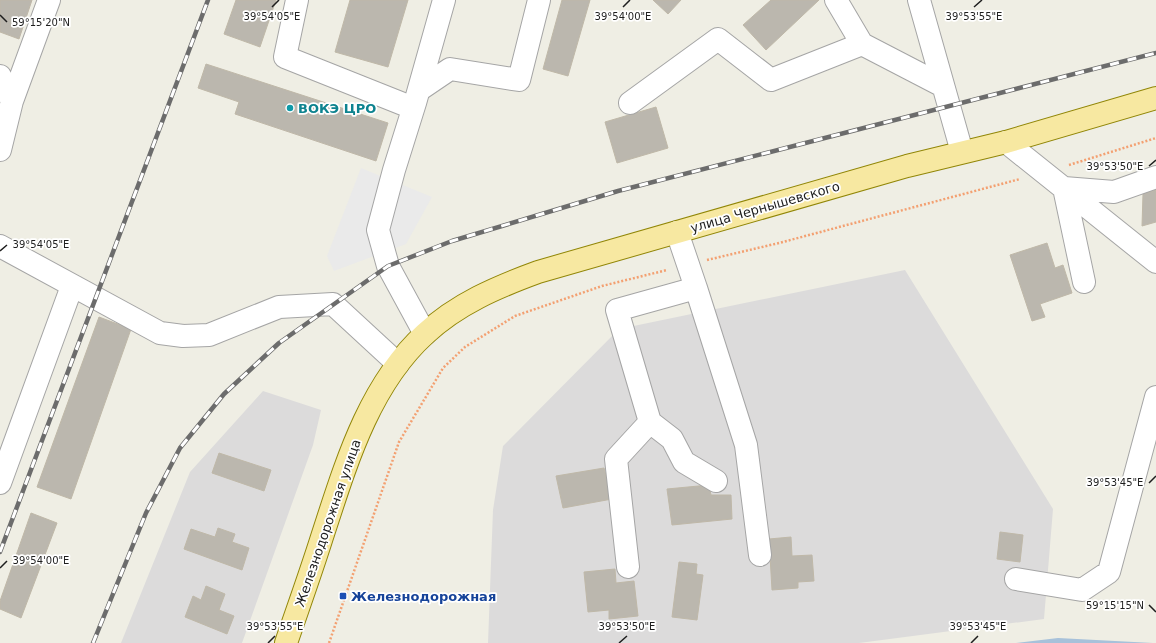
<svg xmlns="http://www.w3.org/2000/svg" width="1156" height="643" viewBox="0 0 1156 643" font-family="'DejaVu Sans',sans-serif">
<style>
.residential{fill:#dcdbdb}
.parking{fill:#eaeaea}
.water{fill:#a7c1da}
.building{fill:#bbb7ae;stroke:#bfb8a8}
.lines{fill:none;stroke-linecap:round;stroke-linejoin:round}
.minor-casing{stroke:#a5a5a5;stroke-width:24}
.major-casing{stroke:#918607;stroke-width:24}
.path{stroke:#f3a071;stroke-width:2.5;stroke-dasharray:2 2;stroke-linecap:butt}
.minor{stroke:#fff;stroke-width:22}
.major{stroke:#f7e8a1;stroke-width:22}
.rail-casing{stroke:#6c6c6c;stroke-width:4.5}
.rail{stroke:#fff;stroke-width:3;stroke-dasharray:9;stroke-linecap:butt}
.ticks{fill:none;stroke:#1e1e1e;stroke-width:1.5}
.culture-dot{fill:#0f9aa8;stroke:#fff;stroke-width:1.5}
.transit-dot{fill:#1a4fb4;stroke:#fff;stroke-width:1.5}
.labels{text-anchor:middle;dominant-baseline:central;stroke-width:3.5;stroke-linejoin:round;paint-order:stroke}
.culture-label{font-size:13px;font-weight:bold;fill:#0d838f;stroke:#fff;text-anchor:start}
.street-label{font-size:13px;fill:#1e1e1e;stroke:#fff}
.transit-label{font-size:13px;font-weight:bold;fill:#164399;stroke:#fff;text-anchor:start}
.ticks-label{font-size:10px;text-anchor:middle;fill:#1e1e1e;stroke:#fff;stroke-width:3.5;stroke-linejoin:round;paint-order:stroke}
</style>
<rect width="100%" height="100%" fill="#efeee4"/>
<!-- residential -->
<path class="residential" d="M905,270l148,239 -9,110 -185,24h-371l5,-133 10,-64 116,-117z
M263,391l58,19 -8,35 -71,198h-121l69,-171z"/>
<!-- parking -->
<path class="parking" d="M361,168l71,29 -26,47 -72,27 -7,-15z"/>
<!-- water -->
<path class="water" d="M1058,638l95,5h-137z"/>
<!-- building -->
<path class="building" d="M0,0h32l-13,39 -19,-7z
M236,0h40l-16,47 -36,-13z
M350,0h58l-20,67 -53,-15z
M562,0h28l-22,76 -25,-7z
M653,0h28l-13,14z
M771,0h48l-53,50 -23,-25z
M206,64l182,59 -12,38 -141,-47 4,-12 -41,-14z
M656,107l12,41 -51,15 -12,-41z
M1156,190v32l-14,4 1,-32z
M1047,243l8,25 8,-3 9,28 -32,11 5,13 -13,4 -22,-66z
M99,317l32,12 -60,170 -34,-12z
M219,453l52,17 -7,21 -52,-18z
M604,468l8,31 -49,9 -7,-32z
M709,485l2,10h20l1,24 -60,6 -5,-36z
M31,513l26,10 -36,95 -21,-9v-8z
M218,528l17,6 -3,8 17,6 -7,22 -58,-21 7,-20 24,8z
M1000,532l23,3 -3,27 -23,-3z
M791,537l1,19 20,-1 2,26 -16,1v6l-26,2 -3,-51z
M679,562l18,2 -1,10 7,1 -6,45 -25,-3z
M615,569l1,14 18,-2 4,35 -29,3v-9l-21,2 -4,-40z
M206,586l19,8 -6,16 15,6 -7,18 -42,-17 8,-21 8,4z"/>
<g class="lines">
<!-- minor casing -->
<g class="minor-casing">
<path id="minor" d="M297,0l-12,57 128,51
M836,0l26,44 81,42
M919,0l43,152
M0,76l12,25 -12,49
M419,90l31,-21 69,11 20,-80
M12,101l37,-101
M630,103l88,-64 53,41 91,-36
M1006,142l150,120
M0,246l160,87 23,3 26,-1 70,-28 54,-3 65,60
M1084,282l-20,-94 50,4 42,-15
M696,288l50,157 14,110
M425,334l-37,-68 -10,-36 16,-60 21,-67 29,-103
M650,422l22,17 12,23 32,19
M0,483l72,-197
M628,567l-12,-108 34,-37 -33,-112 79,-22 -19,-56
M1016,579l66,11 27,-18 47,-175"/>
</g>
<!-- major casing -->
<g class="major-casing">
<path id="major" d="M286,643c12,-35 25,-71 36,-106 23,-70 46,-151 103,-203 32,-30 72,-47 113,-62l369,-106 99,-24 150,-44"/>
</g>
<!-- path -->
<path class="path" d="M1069,165l87,-27
M707,260l72,-17 241,-64
M329,643l70,-201 44,-74 22,-21 50,-31 87,-30 65,-16"/>
<!-- minor -->
<use href="#minor" class="minor"/>
<!-- major -->
<use href="#major" class="major"/>
<!-- rail casing -->
<g class="rail-casing">
<path id="rail" d="M0,552l208,-552
M93,643l53,-130 34,-65 44,-54 55,-51 109,-77 64,-25 166,-50 538,-138"/>
</g>
<!-- rail -->
<use href="#rail" class="rail"/>
</g>
<!-- ticks -->
<path class="ticks" d="M272,7l7,-7M623,7l7,-7M974,7l8,-7M0,15l7,7M1149,166l7,-6M0,251l7,-6M1149,483l7,-7M0,568l7,-7M1149,605l7,7M268,643l7,-7M619,643l8,-7M971,643l7,-7"/>
<!-- markers -->
<circle class="culture-dot" cx="290" cy="108" r="4"/>
<rect class="transit-dot" x="339" y="592" width="8" height="8" rx="2"/>
<g class="labels">
<!-- culture labels -->
<g class="culture-label">
<text x="298" y="108">ВОКЭ ЦРО</text>
</g>
<!-- street labels -->
<g class="street-label">
<text transform="translate(765 207) rotate(-16)">улица Чернышевского</text>
<text transform="translate(328 523) rotate(-71)">Железнодорожная улица</text>
</g>
<!-- transit labels -->
<g class="transit-label">
<text x="351" y="596">Железнодорожная</text>
</g>
</g>
<g class="ticks-label">
<text x="272" y="20">39°54'05"E</text>
<text x="623" y="20">39°54'00"E</text>
<text x="974" y="20">39°53'55"E</text>
<text x="41" y="26">59°15'20"N</text>
<text x="1115" y="170">39°53'50"E</text>
<text x="41" y="248">39°54'05"E</text>
<text x="1115" y="486">39°53'45"E</text>
<text x="41" y="564">39°54'00"E</text>
<text x="1115" y="609">59°15'15"N</text>
<text x="275" y="630">39°53'55"E</text>
<text x="627" y="630">39°53'50"E</text>
<text x="978" y="630">39°53'45"E</text>
</g>
</svg>
